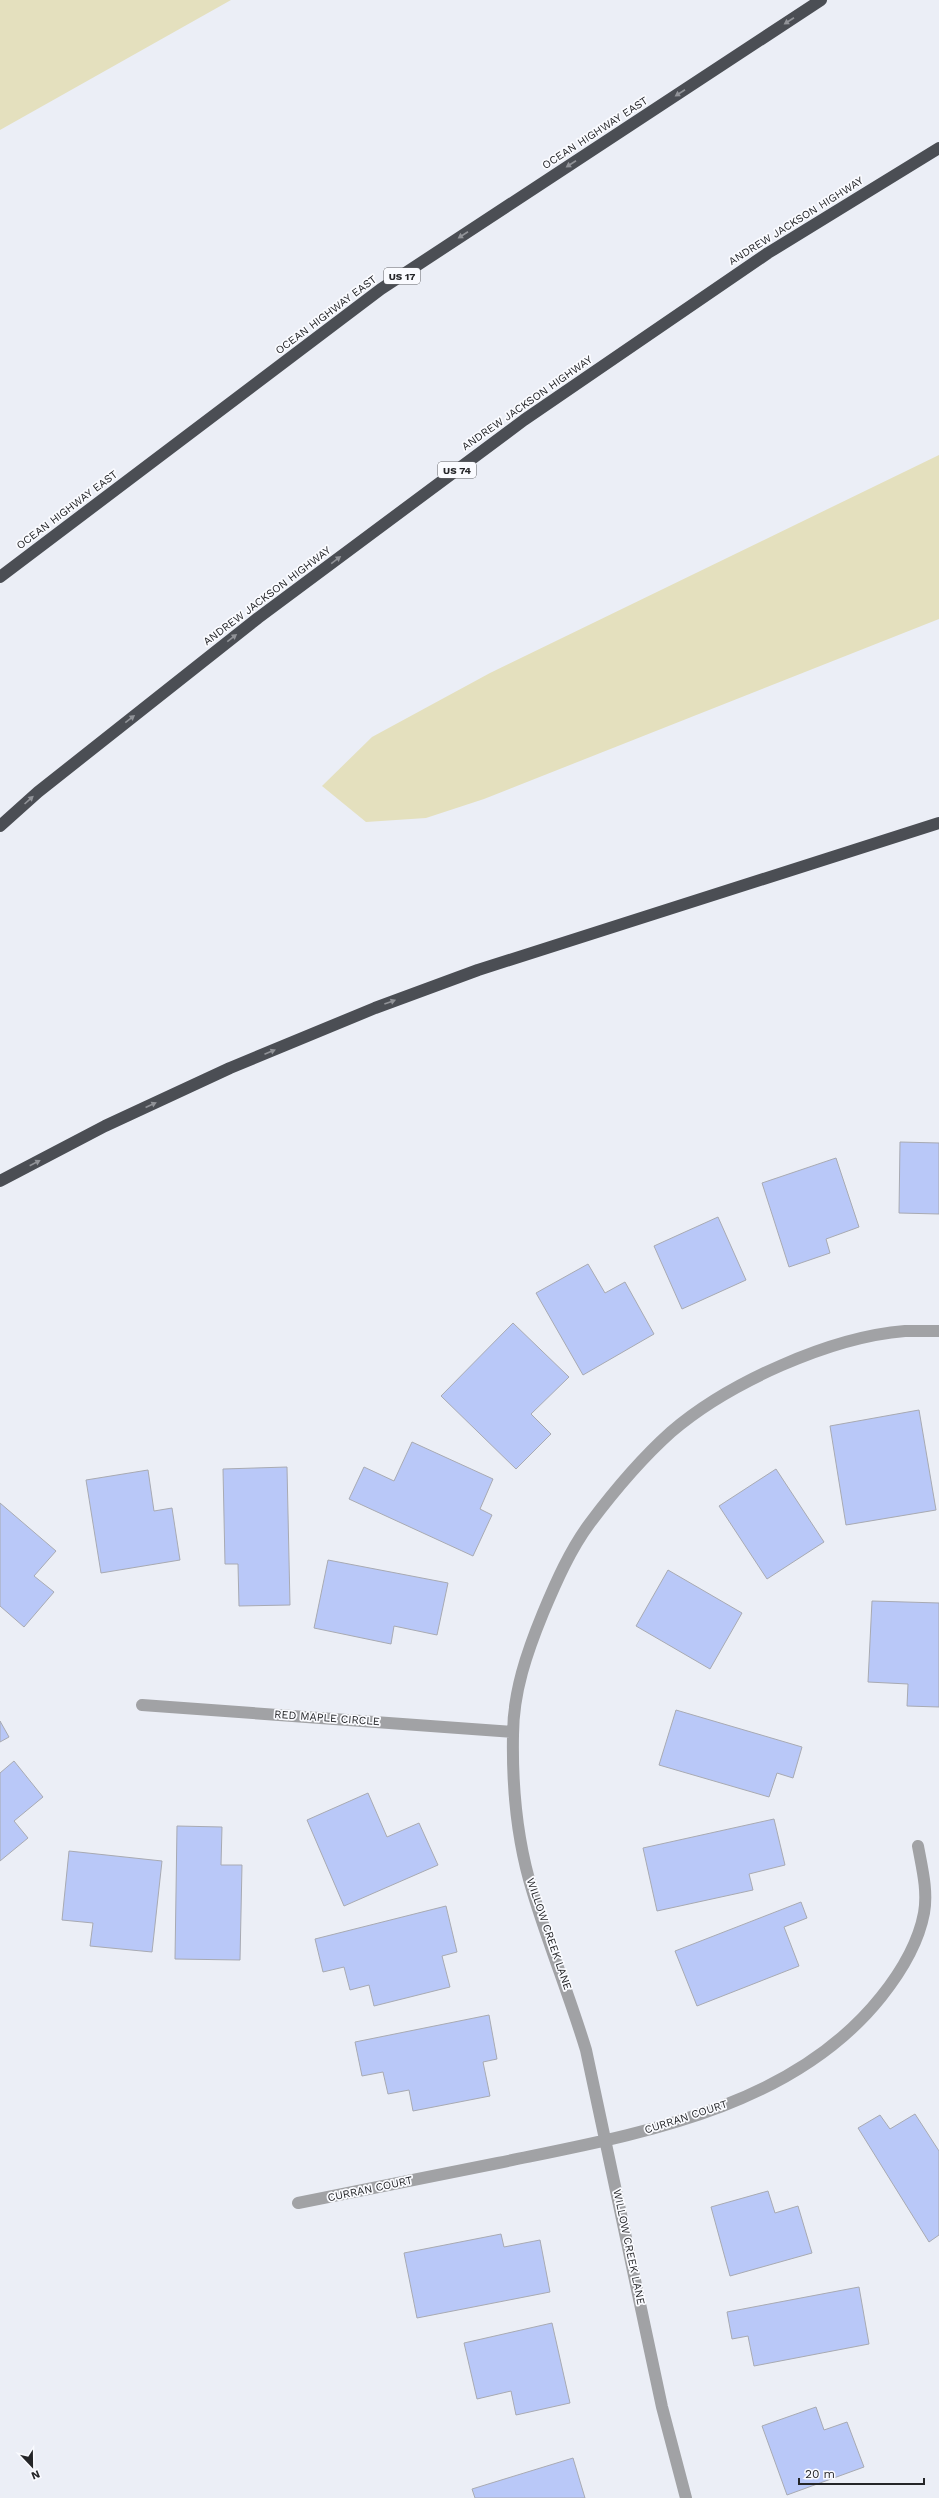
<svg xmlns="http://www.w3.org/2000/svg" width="939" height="2498" viewBox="0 0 939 2498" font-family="'Work Sans',sans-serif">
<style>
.green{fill:#e4e0be}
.building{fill:#b9c8f8;stroke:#a8aab2}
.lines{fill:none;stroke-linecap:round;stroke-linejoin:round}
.street{stroke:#a1a2a5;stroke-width:12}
.highway{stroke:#4b4e54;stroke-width:12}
.oneway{fill:#919398}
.labels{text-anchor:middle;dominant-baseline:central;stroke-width:3.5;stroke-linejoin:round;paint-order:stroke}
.shield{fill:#fafbff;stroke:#646568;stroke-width:1}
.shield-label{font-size:10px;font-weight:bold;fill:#242528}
.street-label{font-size:11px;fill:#242528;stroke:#fafbff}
</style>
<rect width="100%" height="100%" fill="#ebeef6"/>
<!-- green -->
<path class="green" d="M0,0h231l-231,130z
M939,455v164l-455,180 -58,19 -60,4 -44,-36 50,-49 118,-64z"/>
<!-- building -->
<path class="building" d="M900,1142l39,1v71l-40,-1z
M836,1158l23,69 -33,12 4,14 -41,14 -27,-84z
M718,1217l28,63 -64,29 -28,-63z
M588,1264l17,29 20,-11 29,52 -71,41 -47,-82z
M513,1323l56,54 -38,37 20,20 -35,35 -75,-73z
M919,1410l17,100 -90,15 -16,-99z
M412,1442l81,37 -13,30 12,6 -19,41 -124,-57 15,-32 30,14z
M287,1467l3,138 -51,1 -1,-42h-13l-2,-95z
M776,1469l48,73 -57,37 -48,-73z
M148,1470l6,41 18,-3 8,52 -79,13 -15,-93z
M0,1503l56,48 -22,25 20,16 -30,35 -24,-21z
M328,1560l120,23 -11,52 -43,-9 -3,18 -77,-16z
M668,1570l74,43 -32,56 -74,-43z
M872,1601l67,2v104l-32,-1 1,-22 -40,-2z
M676,1710l126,37 -9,31 -16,-5 -8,24 -110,-32z
M0,1721l9,16 -9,5z
M14,1761l29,36 -29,24 14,17 -28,23v-88z
M368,1793l19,44 32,-14 19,42 -94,41 -37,-86z
M774,1819l11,46 -36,9 4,16 -96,21 -14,-63z
M177,1826l45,1 -1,38h21l-2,95 -65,-1z
M69,1851l93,10 -10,91 -62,-6 3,-23 -31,-3z
M801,1902l6,16 -23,9 15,39 -102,40 -22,-55z
M446,1906l11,46 -15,4 8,31 -76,19 -5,-21 -19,5 -6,-23 -21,5 -8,-33z
M489,2015l8,44 -14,3 7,34 -77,15 -4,-21 -21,4 -5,-22 -21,4 -7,-34z
M915,2114l24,37v84l-10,7 -71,-114 22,-13 10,14z
M768,2191l7,22 23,-7 14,47 -82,23 -19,-69z
M501,2234l3,13 36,-7 10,52 -133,26 -13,-65z
M859,2287l10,57 -115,22 -6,-30 -16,3 -5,-27z
M552,2323l18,80 -54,12 -5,-24 -34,8 -13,-56z
M816,2407l8,23 23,-8 17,45 -77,28 -25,-69z
M573,2458l12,40h-110l-3,-9z"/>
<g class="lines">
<!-- street -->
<path class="street" d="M142,1705l371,27
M298,2203c67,-13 133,-27 200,-40 134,-28 292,-52 383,-166 20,-25 37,-52 43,-84 4,-22 -2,-45 -6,-67
M686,2498l-24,-91 -76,-357c-16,-53 -37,-104 -53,-157 -16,-51 -21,-105 -20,-158 0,-43 14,-83 30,-122 13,-31 27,-63 47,-90 24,-32 52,-65 81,-91 57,-49 159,-95 234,-101 11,0 23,0 34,0"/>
<!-- highway -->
<path class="highway" d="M0,577l381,-288 440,-289
M0,826l38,-34 220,-174 266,-198 244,-167 171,-105
M0,1181l105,-55 125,-58 145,-60 103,-38 461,-147"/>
</g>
<!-- one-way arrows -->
<defs><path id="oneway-solid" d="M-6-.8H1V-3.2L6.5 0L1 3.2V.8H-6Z"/></defs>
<g class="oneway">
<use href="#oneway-solid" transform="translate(789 21) rotate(147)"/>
<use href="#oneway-solid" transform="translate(680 93) rotate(147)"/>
<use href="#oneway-solid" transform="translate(571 164) rotate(147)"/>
<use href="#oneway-solid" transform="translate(463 235) rotate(147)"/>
<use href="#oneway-solid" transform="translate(336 560) rotate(-37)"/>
<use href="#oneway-solid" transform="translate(232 638) rotate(-38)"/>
<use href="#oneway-solid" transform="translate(130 719) rotate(-38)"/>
<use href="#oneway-solid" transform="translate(29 800) rotate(-42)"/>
<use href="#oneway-solid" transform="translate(390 1002) rotate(-20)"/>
<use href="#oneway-solid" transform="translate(270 1052) rotate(-23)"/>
<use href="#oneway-solid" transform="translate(151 1105) rotate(-25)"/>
<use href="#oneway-solid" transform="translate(35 1163) rotate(-27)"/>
</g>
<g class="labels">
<!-- shield labels -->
<g class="shield">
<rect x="384" y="268" width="36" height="16" rx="3"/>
<rect x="438" y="462" width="38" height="16" rx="3"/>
</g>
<g class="shield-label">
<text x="402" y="276">US 17</text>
<text x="457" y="470">US 74</text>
</g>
<!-- street labels -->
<g class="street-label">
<text transform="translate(595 133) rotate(-33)">OCEAN HIGHWAY EAST</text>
<text transform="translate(796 221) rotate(-32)">ANDREW JACKSON HIGHWAY</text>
<text transform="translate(326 315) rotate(-37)">OCEAN HIGHWAY EAST</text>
<text transform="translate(527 403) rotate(-35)">ANDREW JACKSON HIGHWAY</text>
<text transform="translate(67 510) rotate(-37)">OCEAN HIGHWAY EAST</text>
<text transform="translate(267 596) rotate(-37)">ANDREW JACKSON HIGHWAY</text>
<text transform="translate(327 1718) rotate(4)">RED MAPLE CIRCLE</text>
<text transform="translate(549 1934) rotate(71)">WILLOW CREEK LANE</text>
<text transform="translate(686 2117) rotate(-18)">CURRAN COURT</text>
<text transform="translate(370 2189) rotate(-12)">CURRAN COURT</text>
<text transform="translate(629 2247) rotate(78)">WILLOW CREEK LANE</text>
</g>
</g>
<!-- north arrow -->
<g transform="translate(32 2466) rotate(158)" stroke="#fafbff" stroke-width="3" paint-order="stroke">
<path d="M0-3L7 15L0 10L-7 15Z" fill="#242528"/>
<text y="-6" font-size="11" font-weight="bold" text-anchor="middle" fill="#242528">N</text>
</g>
<!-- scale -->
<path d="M799 2478v6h125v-6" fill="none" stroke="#242528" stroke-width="2"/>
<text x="805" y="2478" font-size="12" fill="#242528" stroke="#fafbff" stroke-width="3" paint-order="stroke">20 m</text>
</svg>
